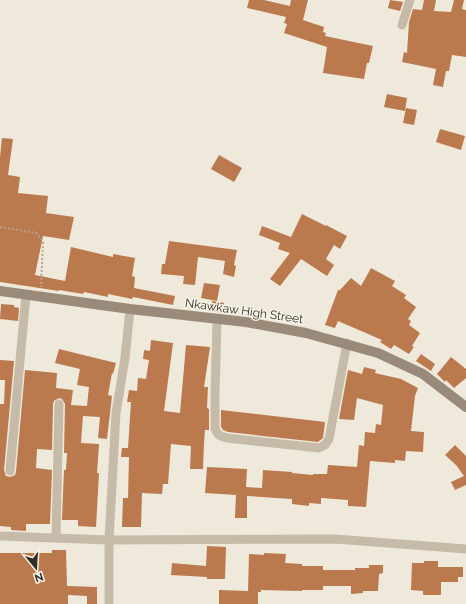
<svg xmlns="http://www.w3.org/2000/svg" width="466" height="604" viewBox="0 0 466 604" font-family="Raleway,sans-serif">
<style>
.building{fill:#bb794e}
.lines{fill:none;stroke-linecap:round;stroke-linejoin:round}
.path{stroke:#b2a593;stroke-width:2;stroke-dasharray:2 2;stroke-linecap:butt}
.street{stroke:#c6bba9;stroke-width:9}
.secondary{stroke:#9a8a7a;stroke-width:10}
.labels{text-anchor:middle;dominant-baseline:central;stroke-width:3;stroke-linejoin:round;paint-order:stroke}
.street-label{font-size:12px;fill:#342e28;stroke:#f7f3e7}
</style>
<rect width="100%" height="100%" fill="#efe9dc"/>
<!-- building -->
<path class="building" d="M249,0h15l26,6 1,-6h17l-5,20 21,7 -1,5 3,1 -1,3 48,10 -4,17h-2l-3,16 -41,-6 4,-26 -43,-14 3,-9 -3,-1 2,-6 -39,-9z
M390,0l13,2 -3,9 -12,-3z
M424,0h12l-2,11 17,1 3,-12h10l-2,9 4,1v47l-14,-2 -3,16h-3l-3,16 -10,-2 3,-16 -34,-7 2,-10 3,1 2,-31 4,-13 9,1z
M387,94l20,4 -2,13 -21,-4z
M406,108l11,2 -3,15 -11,-2z
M440,129l25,7 -4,14 -25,-8z
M2,138l11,1 -5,36 12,2 -2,16 30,3 -2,17 28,4 -5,23 -26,-4 -8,39 30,6 6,-34 42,10v-3l22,4 -3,18 3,1 -1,11 41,8 -2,9 -40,-8 -1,2 -24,-5v3l-24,-5 -1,2 -24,-4v1l-59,-9v-125z
M219,155l23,13 -8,14 -23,-13z
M302,214l24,12v-1l21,11 -7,13 -6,-4 -8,14 8,6 -7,11 -26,-17 -21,27 -10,-7 20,-26 -12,-4 2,-6 -21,-8 3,-9 29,11z
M169,241l68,9 -3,15 2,1 -2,11 -11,-3 2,-13 -27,-4 -3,28 -12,-1 1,-8 -23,-2 1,-10h3z
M371,268l24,13 -3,5 14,9 -2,3 12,9 -8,12 3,2 -2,4 11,8 -8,13 2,1 -5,7 -15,-9 -3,4 -11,-7 2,-2 -44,-19 -3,7 -10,-3 13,-35h2l11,-12 10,8z
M204,283l16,2 -3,16 -16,-3z
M212,301l12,2 -1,10 -12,-2z
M1,304l13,1v2l5,1 -1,13 -18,-2z
M151,340l22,3 -9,68 16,2 6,-68 24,2 -6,40h4l-1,21 2,1v21h-4l-1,13 -1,26h-13l1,-23 -20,-2 -3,40h-5l-1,10 -20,-1 -1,34h-19l1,-29h5l1,-41h-8l1,-9h6l3,-46h-4l2,-12 8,1 1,-13 8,1 3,-19 -6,-1 1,-9 6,1z
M59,349l57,14 -3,11 -1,-1 -4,22 4,1 -5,43 -9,-1 2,-21 -17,-1 -2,27 18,1 -2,29h2l-3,54 -18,-1v-6h-16l2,-50h2l1,-17h-3l1,-49 -3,-5 -3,-1 -5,3 -1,3 -1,46 -15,-1 -1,19 16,2 -2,54h-24v7l-15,-1v-3l-11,-1v-122h4l1,-24h-5v-20l14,1 -10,109 2,6 4,1 5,-2 1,-3 9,-102 32,3 -1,15 17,2 -2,15 16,1 2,-19 -12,-2 3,-16 -25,-6z
M421,354l14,10 -4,7 -15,-10z
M451,357l15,12v9l-12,10 -8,-8 -1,2 -8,-8z
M364,367l12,3 -1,3 26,6 17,9 -3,8 -4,35 13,1 -1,20 -17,-1 -1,10 -10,-1v3l-25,-2 -4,46 -18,-1v-6l-27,-2v6l-12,-1v3l-17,-2v-5l-45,-3v22h-12l1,-23 -31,-2 2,-26 40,2 -1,18 16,1 1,-18 29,2v1l21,2v-1h14l1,-9 29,2 2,-22 5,1 1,-14 10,1 1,-9 5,1 2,-20 -26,-7 -3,22 -15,-1 9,-49 14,4z
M221,410l104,12 -2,16 -5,4 -90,-10 -5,-2 -2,-3z
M455,445l11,11v29l-11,5 -4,-8 13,-6 -8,-11 -11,-10z
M207,546l19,1 -1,32h-18v-2l-36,-2 1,-12 34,3z
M52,550h14l1,36 30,1v17h-10v-8l-19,-1v9h-68v-51h52z
M264,553l22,1 -1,9 17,1v2h21v4h32v-2h14v-3h14v8l-4,1 -1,17h-15v2l-12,1v-8h-28v4h-21v1l-41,-1v2h-3v12h-39v-14l29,1 1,-37 15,1z
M424,561h14v6h25v10h-5v5h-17v13h-18v-4l-12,-1 1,-27h12z"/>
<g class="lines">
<!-- path -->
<path class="path" d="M0,227l36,6 7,8 -2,46"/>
<!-- street -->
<path class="street" d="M402,25l8,-25
M217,320l-2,75v33c2,7 5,8 12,10l92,10 6,-3 4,-6 18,-96
M10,471l16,-176
M0,536l109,4 226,-1 131,10
M56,538l3,-134
M109,604v-64l7,-127 9,-55 5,-49"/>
<!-- secondary -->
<path class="secondary" d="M0,291l130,18 116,13 60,11 72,20 45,21 43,33"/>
</g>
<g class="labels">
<!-- street labels -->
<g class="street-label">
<text transform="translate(244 311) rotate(8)">Nkawkaw High Street</text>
</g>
</g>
<!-- north arrow -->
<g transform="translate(36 568) rotate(162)" stroke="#f7f3e7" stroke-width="3" paint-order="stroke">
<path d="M0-3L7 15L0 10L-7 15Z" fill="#342e28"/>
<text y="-6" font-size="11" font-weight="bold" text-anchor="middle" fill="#342e28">N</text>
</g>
</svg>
